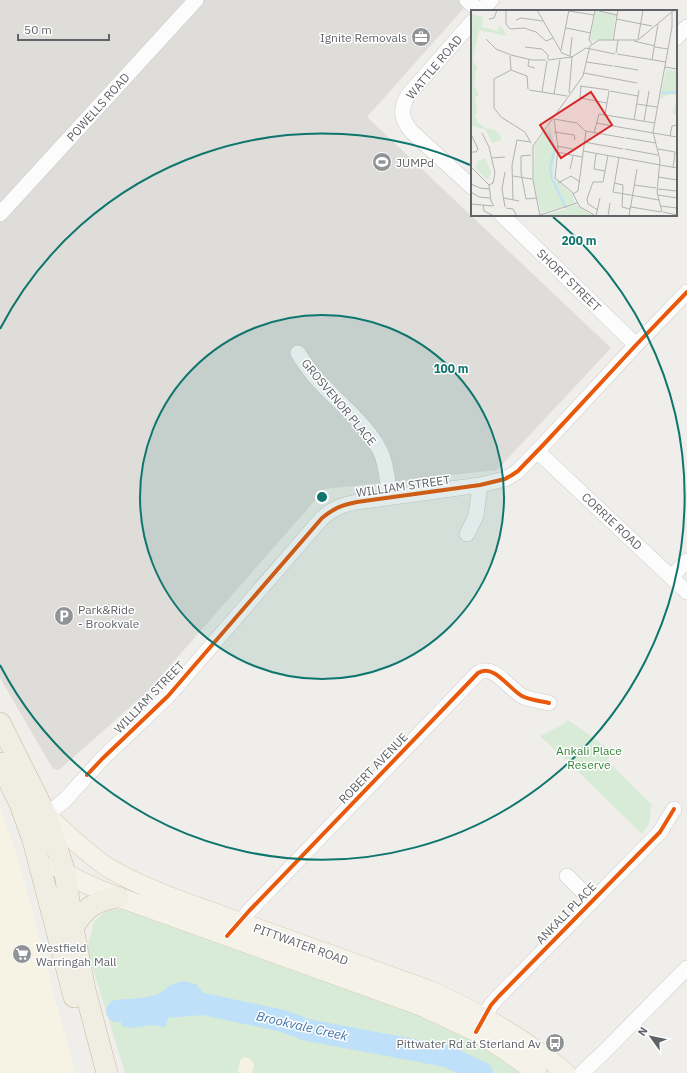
<svg xmlns="http://www.w3.org/2000/svg" width="687" height="1073" viewBox="0 0 687 1073" font-family="'IBM Plex Sans',sans-serif">
<style>
.commercial{fill:#f7f3e4}
.industrial{fill:#dfddda}
.green{fill:#d8ebd6}
.sand{fill:#f6f1e1}
.water{fill:#bfe0f9}
.lines{fill:none;stroke-linecap:round;stroke-linejoin:round}
.river{stroke:#bfe0f9;stroke-width:22}
.minor-casing{stroke:#cbcccc;stroke-width:16}
.major-casing{stroke:#d7ceb8;stroke-width:20}
.highway-casing{stroke:#c8b996;stroke-width:22}
.minor{stroke:#fdfcfc;stroke-width:15}
.major{stroke:#f4f2e9;stroke-width:19}
.highway{stroke:#f0ede3;stroke-width:21}
.cycleway-casing{stroke:#fff;stroke-width:6}
.cycleway{stroke:#e8590c;stroke-width:4}
.ring{fill:none;stroke:#0f766e;stroke-width:2}
.labels{text-anchor:middle;dominant-baseline:central;stroke-width:3;stroke-linejoin:round;paint-order:stroke}
.poi-label{font-size:12px;fill:#5f6368;stroke:#fff;text-anchor:start}
.street-label{font-size:12px;fill:#5f6368;stroke:#fff}
.park-label{font-size:12px;fill:#348238;stroke:#fff}
.water-label{font-size:13px;font-style:italic;fill:#4174aa;stroke:#fff}
.inset-river{fill:none;stroke:#bfe0f9;stroke-width:2}
.inset-road{fill:none;stroke:#b1b2b2;stroke-width:1}
.view{fill:#d62828;fill-opacity:0.15;stroke:#d62828;stroke-width:2}
.inset-edge{fill:none;stroke:#5f6368;stroke-width:2}
.centre{fill:#0f766e;stroke:#fff;stroke-width:2}
.ring-label{font-size:12px;text-anchor:middle;font-weight:bold;fill:#0f766e;stroke:#fff;stroke-width:3;stroke-linejoin:round;paint-order:stroke}
</style>
<rect width="100%" height="100%" fill="#efeeea"/>
<!-- commercial -->
<path class="commercial" d="M0,808l18,50 57,215h-75z"/>
<!-- industrial -->
<path class="industrial" d="M0,0h471l-104,117 244,231 -114,122 -172,19 -179,204 -87,77 -6,-1 -53,-91z"/>
<!-- green -->
<path class="green" d="M568,720l44,31 -5,9 45,45c-3,7 -1,8 -2,14 -1,6 -5,11 -8,15l-49,-48 -53,-50 24,-12z
M124,909l297,104 82,43 23,17h-401l-38,-124 7,-28 14,-11z"/>
<!-- sand -->
<path class="sand" d="M243,1057c6,0 10,3 11,9l-2,7h-13l-1,-2 2,-10z"/>
<!-- water -->
<path class="water" d="M184,981l12,3 11,14 1,12 -34,1 -4,3 -5,13 -14,-2 -18,3 -11,-2 -6,-23 5,-2 19,-2 19,-5 11,-9z"/>
<g class="lines">
<!-- river -->
<path class="river" d="M117,1011l86,-7 80,17 24,9 139,26 36,17"/>
<!-- minor casing -->
<g class="minor-casing">
<path id="minor" d="M467,0l12,11
M481,11l10,-11
M472,22l-64,73c-8,14 -7,24 3,36l61,56
M676,38l11,-11
M0,214l196,-214
M502,215l134,130
M298,353c6,9 12,19 20,27 21,24 52,46 64,75 5,14 6,28 7,43
M537,451l150,141
M467,534l9,-18 4,-31
M671,577l16,-16
M46,815l19,-15 37,-41 66,-63 154,-178c12,-10 20,-13 35,-16l123,-17 25,-6 7,-4 6,-4 27,-28 91,-98 51,-53
M567,876l25,25
M234,929l15,-18 229,-238c16,-10 31,16 44,23 8,4 18,5 27,7
M479,1026l12,-21 8,-9 161,-164 14,-23
M582,1073l21,-20 84,-85"/>
</g>
<!-- major casing -->
<g class="major-casing">
<path id="major" d="M46,815c19,17 37,35 58,50 25,16 53,27 80,37l245,88c49,22 96,48 137,83
M55,865c18,15 41,23 63,32l303,109 55,26 30,19 31,22"/>
</g>
<!-- highway casing -->
<g class="highway-casing">
<path id="highway" d="M0,723l46,92 19,58 8,55 12,62 22,83
M0,763l20,41 13,36 41,157
M73,928c12,-21 22,-27 45,-31"/>
</g>
<!-- minor -->
<use href="#minor" class="minor"/>
<!-- major -->
<use href="#major" class="major"/>
<!-- highway -->
<use href="#highway" class="highway"/>
<!-- cycleway casing -->
<g class="cycleway-casing">
<path id="cycleway" d="M87,775l15,-16 66,-63 154,-178c12,-10 20,-13 35,-16l123,-17 25,-6 7,-4 6,-4 27,-28 91,-98 51,-53
M227,936l22,-25 229,-238c16,-10 31,16 44,23 8,4 18,5 27,7
M476,1032l15,-27 8,-9 161,-164 14,-23"/>
</g>
<!-- cycleway -->
<use href="#cycleway" class="cycleway"/>
</g>
<!-- distance rings -->
<circle cx="322" cy="497" r="182" fill="#0f766e" fill-opacity=".12"/>
<g class="ring">
<circle cx="322" cy="497" r="182"/>
<path d="M0 329A363 363 0 0 1 470 165M553 217A363 363 0 1 1 0 665"/>
</g>
<!-- icons -->
<defs>
<g id="office-disc" transform="scale(1)"><circle r="9.5" fill="#919496" stroke="#fff"/><path d="M-6-3h4V-5.5h4V-3h4V5H-6ZM-1-4.5V-3h2v-1.5ZM-6 0V1H6V0Z" fill="#fff"/></g>
<g id="stadium-disc" transform="scale(1)"><circle r="9.5" fill="#919496" stroke="#fff"/><path d="M0-5a6.5 5 0 1 0 0 10a6.5 5 0 1 0 0-10ZM-3.5-1.8h7v3.6h-7Z" fill="#fff"/></g>
<g id="parking-disc" transform="scale(1)"><circle r="9.5" fill="#919496" stroke="#fff"/><path d="M-3.5-5.5H1a3.5 3.5 0 0 1 0 7H-1V5.5H-3.5ZM-1-3.4V-.6H.8a1.4 1.4 0 0 0 0-2.8Z" fill="#fff"/></g>
<g id="supermarket-disc" transform="scale(1)"><circle r="9.5" fill="#919496" stroke="#fff"/><path d="M-6-5.5h2.5l.6 2H6L4.5 2H-2.5L-4.4-4H-6ZM-1.5 3.2a1.3 1.3 0 1 0 .1 0ZM3 3.2a1.3 1.3 0 1 0 .1 0Z" fill="#fff"/></g>
<g id="bus-disc" transform="scale(1)"><circle r="9.5" fill="#919496" stroke="#fff"/><path d="M-5-6H5V4H4V6H2V4H-2V6H-4V4H-5ZM-3.5-4V0h7V-4ZM-3.5 1.2v1.5H-2V1.2ZM2 1.2v1.5H3.5V1.2Z" fill="#fff"/></g>
</defs>
<g fill-rule="evenodd">
<use href="#office-disc" x="421" y="37"/>
<use href="#stadium-disc" x="382" y="162"/>
<use href="#parking-disc" x="64" y="616"/>
<use href="#supermarket-disc" x="22" y="954"/>
<use href="#bus-disc" x="555" y="1043"/>
</g>
<g class="labels">
<!-- poi labels -->
<g class="poi-label">
<text x="407" y="37" text-anchor="end">Ignite Removals</text>
<text x="396" y="162">JUMPd</text>
<text x="78" y="609">Park&amp;Ride<tspan x="78" dy="14">- Brookvale</tspan></text>
<text x="36" y="947">Westfield<tspan x="36" dy="14">Warringah Mall</tspan></text>
<text x="541" y="1043" text-anchor="end">Pittwater Rd at Sterland Av</text>
</g>
<!-- street labels -->
<g class="street-label">
<text transform="translate(434 67) rotate(-50)">WATTLE ROAD</text>
<text transform="translate(98 107) rotate(-48)">POWELLS ROAD</text>
<text transform="translate(569 280) rotate(44)">SHORT STREET</text>
<text transform="translate(339 402) rotate(50)">GROSVENOR PLACE</text>
<text transform="translate(403 486) rotate(-8)">WILLIAM STREET</text>
<text transform="translate(612 521) rotate(43)">CORRIE ROAD</text>
<text transform="translate(149 697) rotate(-46)">WILLIAM STREET</text>
<text transform="translate(373 768) rotate(-46)">ROBERT AVENUE</text>
<text transform="translate(566 913) rotate(-46)">ANKALI PLACE</text>
<text transform="translate(301 944) rotate(20)">PITTWATER ROAD</text>
</g>
<!-- park labels -->
<g class="park-label">
<text x="589" y="750">Ankali Place<tspan x="589" dy="14">Reserve</tspan></text>
</g>
<!-- water labels -->
<g class="water-label">
<text transform="translate(302 1026) rotate(13)">Brookvale Creek</text>
</g>
</g>
<!-- overview -->
<g transform="translate(471 10)">
<rect width="206" height="206" fill="#efeeea"/>
<path d="M124,1l21,4 -4,24 -22,2zM0,4l12,3 -1,10 16,4 1,-4h3l5,9 -28,-6 -6,30 5,9 -2,1 -2,15 5,11 -4,1 2,16 -2,3 2,6 8,6 10,2 6,7v3l-9,3 -7,-14 -14,-3zM195,59l11,2v43h-4l4,-19 -6,-1 -11,5zM79,115l6,23 -3,29 18,16 4,10 -34,10 -7,-32 1,-36zM14,148l6,14 -3,8 -13,-12 3,-7zM105,195l17,11h-52l24,-7 2,5 -1,-7z" fill="#d8ebd6"/>
<path class="inset-river" d="M191,83l15,-1M77,121l7,18 -5,18 2,12 14,29"/>
<path class="inset-road" d="M3,0h13M35,0v14l4,5 14,-1 12,4 10,9 7,-3M66,0l25,43 10,4 14,-9 29,6M124,0l22,5M98,1l25,4M18,9l5,-1 3,-8M145,9l36,7M45,10l5,-2 22,3M95,18l25,5M167,29l5,-29M17,31l-2,-2 10,10 15,6M142,31l5,-31M163,31l21,5M121,34l-3,-4 6,-30M54,37l17,2 6,6v4M184,37l13,2M90,40l8,-40M145,43l2,-13M146,44l49,8M40,45l21,5h14M39,46l1,14M99,46l2,-19M58,50l-1,6 7,2M77,50l24,-3 -3,36M181,50l6,-36M115,52l27,4M143,56l24,4M194,57l12,2M40,60l-17,9v29l7,9 24,15 6,11M40,60l16,6 1,13M113,63l53,10M109,76l29,4M110,76l-1,12 27,5M58,80l38,6M139,81l28,5M71,82l5,-31M83,84l6,-34M166,94l20,3M134,105l4,-24M83,109l23,4 8,8 40,7M83,109l4,29 -3,30 17,14 8,15 16,9M163,110l5,-30M173,111l5,-30M125,113l57,10M83,122l20,3 1,5M11,123l7,14 6,26 -2,10 -4,2M123,123l5,-19 56,9M182,123l24,4M0,124l7,15 -2,3h-5M199,126l2,-10 5,-1M155,128l30,5M113,132l39,7M86,136l16,3M154,139l33,6M187,139l17,3 -2,16M112,141l94,17M86,142l25,5M125,144l-2,15 11,2M60,145l-10,1v17l5,26 10,-1M148,147l-6,35 46,8M20,148l14,-1M0,157l18,18M99,159l3,-13M34,162l-3,17 3,18M42,166l19,3M187,167l19,3M87,173l13,-7 9,6M143,173l9,2 -1,22 8,2M0,174l9,4 9,1M18,175l2,16 3,5M163,175l22,3M187,179l19,2M0,182l8,5 11,1M102,184l5,-3 8,-60M187,185l19,3M33,188l15,3M42,190l-1,-35 5,-25 13,2M0,194l22,2M12,195l1,6 10,5M189,196l17,2M160,197l30,5M35,198l7,1 4,7M127,200l-10,-6 -1,-5 6,-17h10l5,-27M191,202l-5,-20 3,-32 -7,-28 19,-105v-15M192,202l14,3M69,205l37,-12M69,206l-7,-36v-34l50,-70 7,-30 9,-6h39l36,-30M125,206l4,-18M137,206l2,-13M158,206l8,-47"/>
<path class="view" d="M120,82l21,33 -51,33 -21,-33z"/>
<rect width="206" height="206" class="inset-edge"/>
</g>
<circle cx="322" cy="497" r="6" class="centre"/>
<g class="ring-label">
<text x="579" y="245">200 m</text>
<text x="451" y="373">100 m</text>
</g>
<!-- north arrow -->
<g transform="translate(651 1037) rotate(303)" stroke="#ffffff" stroke-width="3" paint-order="stroke">
<path d="M0-3L7 15L0 10L-7 15Z" fill="#5f6368"/>
<text y="-6" font-size="11" font-weight="bold" text-anchor="middle" fill="#5f6368">N</text>
</g>
<!-- scale -->
<path d="M18 34v6h91v-6" fill="none" stroke="#5f6368" stroke-width="2"/>
<text x="24" y="34" font-size="12" fill="#5f6368" stroke="#ffffff" stroke-width="3" paint-order="stroke">50 m</text>
</svg>
